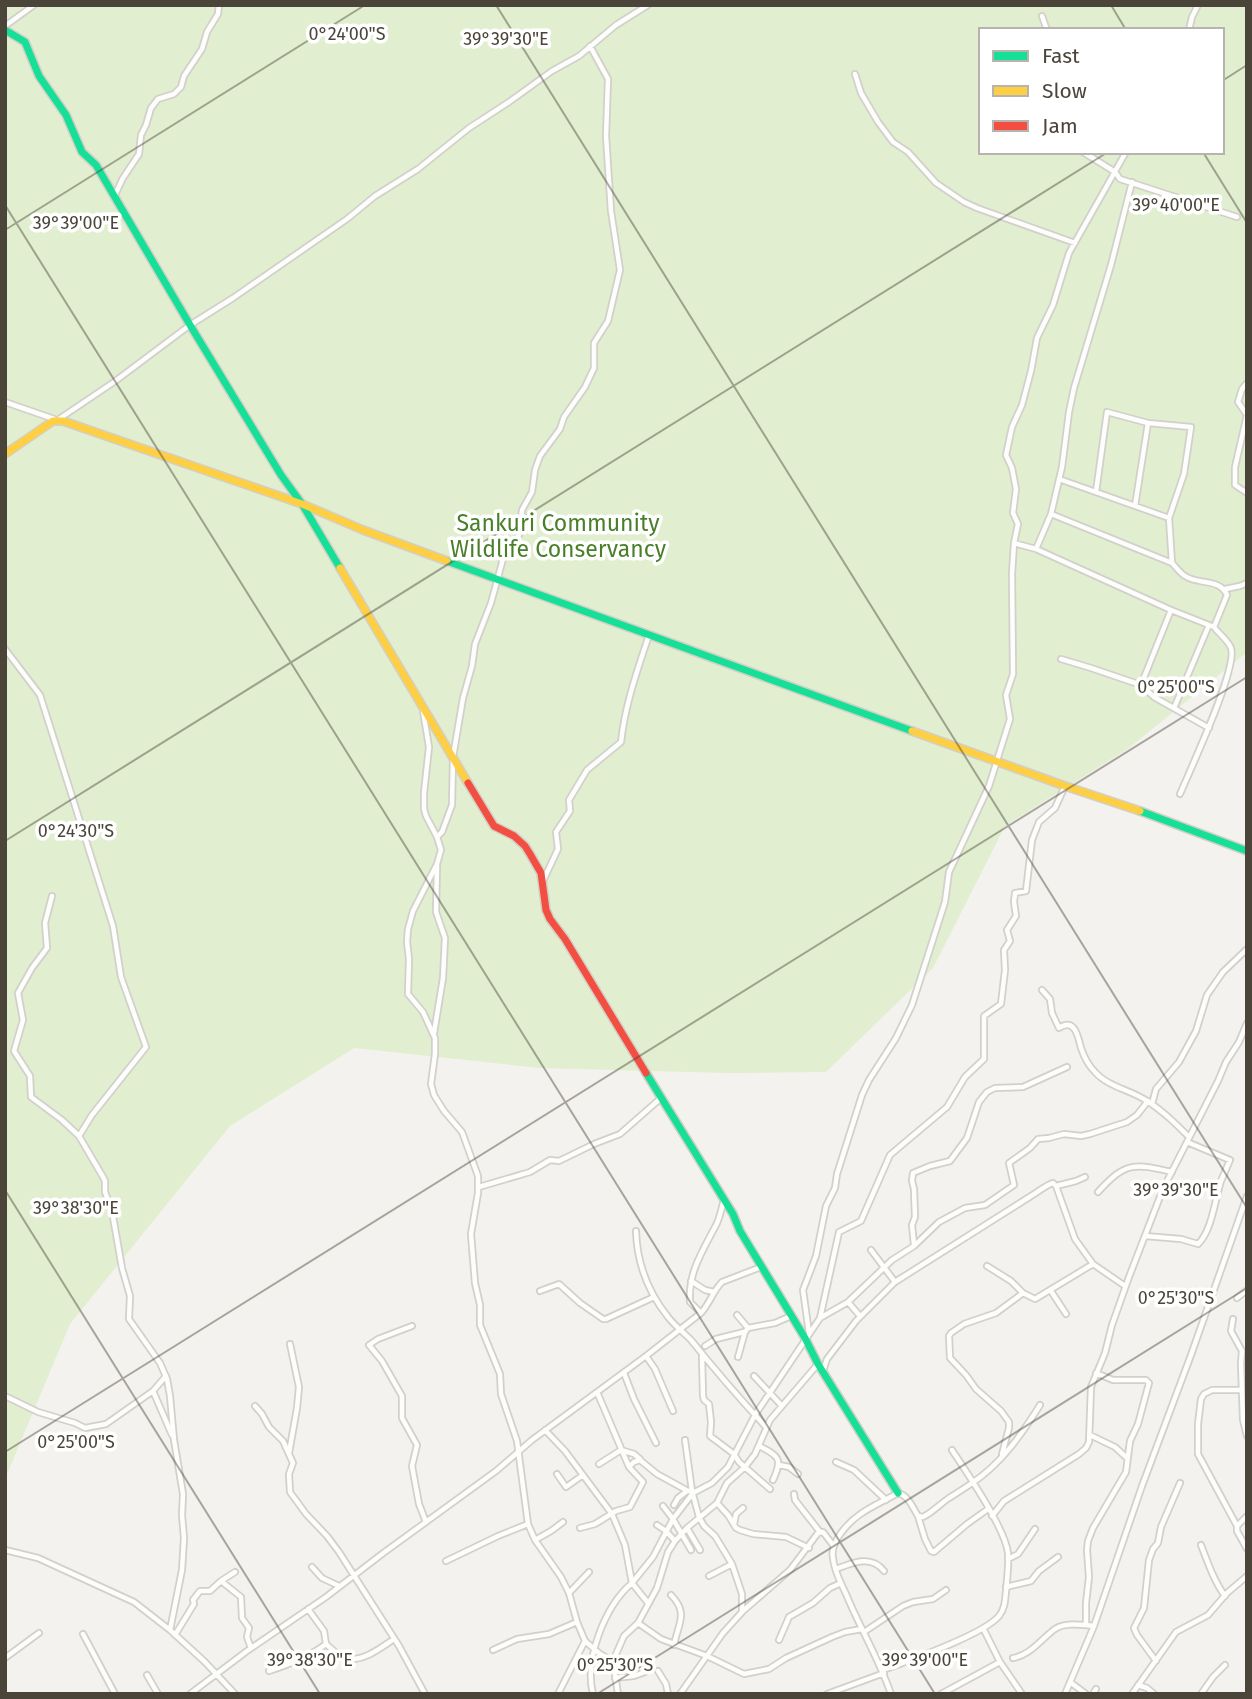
<svg xmlns="http://www.w3.org/2000/svg" width="1252" height="1699" viewBox="0 0 1252 1699" font-family="'Fira Sans',sans-serif">
<style>
.green{fill:#e1eecf;fill-rule:evenodd}
.lines{fill:none;stroke-linecap:round;stroke-linejoin:round}
.street-casing{stroke:#d2d0cb;stroke-width:8}
.fast-casing{stroke:#d3cfc5;stroke-width:10}
.slow-casing{stroke:#d3cfc5;stroke-width:10}
.jam-casing{stroke:#d3cfc5;stroke-width:10}
.street{stroke:#fdfdfc;stroke-width:4.5}
.fast{stroke:#16e098;stroke-width:7}
.slow{stroke:#ffcf43;stroke-width:7}
.jam{stroke:#f24e42;stroke-width:7}
.ticks{fill:none;stroke:#4b4439;stroke-width:2;stroke-opacity:0.45}
.labels{text-anchor:middle;dominant-baseline:central;stroke-width:7;stroke-linejoin:round;paint-order:stroke}
.park-label{font-size:23px;fill:#4a7f2a;stroke:#fff}
.ticks-label{font-size:18px;text-anchor:middle;fill:#4b4439;stroke:#fff;stroke-width:7;stroke-linejoin:round;paint-order:stroke}
</style>
<rect width="100%" height="100%" fill="#f4f2ee"/>
<!-- green -->
<path class="green" d="M5,5h1242v647l-118,96 -124,78 -72,142 -107,104 -99,1 -188,-5 -185,-20 -124,78 -160,198 -65,155zM981,30h241v122h-241z"/>
<g class="lines">
<!-- street casing -->
<g class="street-casing">
<path id="street" d="M1042,16l5,14
M5,26l29,-21
M1189,30l3,-13 6,-12
M855,74l6,19 17,29 15,20 15,10 28,31 28,19 13,6 98,35
M1083,152l32,20 5,7 117,38
M114,197l9,-19 16,-24 2,-19 5,-10 5,-17 7,-9 16,-5 7,-7 3,-11 18,-27 5,-17 11,-18 1,-9
M1247,383l-5,6 -4,13 9,13
M5,402l49,17
M1247,415l-12,52v18l12,8
M59,419l55,-37 76,-57 43,-27 114,-79 28,-23 43,-27 51,-41 40,-26 43,-31 27,-15 37,-31 32,-20
M1059,479l110,39 3,45c4,4 8,10 13,13 13,9 35,2 42,19l-13,32c5,7 14,13 17,21 7,20 -41,122 -51,146
M1096,492l11,-80 41,11 43,4 -7,47 -15,44
M1135,506l13,-83
M1051,514l121,49
M1014,543l22,6 135,61
M1036,549l15,-35 11,-47 7,-55 5,-24 37,-123 21,-83
M1225,589l15,-3 7,-3
M5,649l35,46 73,231 8,51 25,70 -54,68 -13,21
M1061,659l30,9 50,17 13,12 55,31
M1141,685l30,-75 43,17
M422,705l7,42 -5,46v16l2,7 11,21 4,13 -4,14 -24,47 -5,18 -1,13 2,17 -1,35 15,18 12,26v16l-4,30 3,11 10,16 18,21 16,44v17l-7,41 4,49 5,22v20l20,49 1,20 16,47 11,83 7,16 26,37 8,16 8,29 8,19 15,13 13,7
M1174,708l35,-83
M437,837l5,-5 10,-27 1,-48 10,-59 9,-32 3,-22 16,-41 12,-44 16,-24 3,-25 10,-18 3,-22 5,-14 20,-27 4,-12 21,-30 9,-19v-25l14,-22 12,-51 -9,-59 -5,-75 2,-57 -18,-33
M543,881l15,-32 -2,-17 14,-21 -1,-11 18,-30 34,-28c4,-37 16,-71 28,-107
M52,896l-7,27 2,25 -15,20 -14,25 5,27 -9,31 16,25 1,21 31,23 17,16 24,41 2,4v11l7,19 10,57 8,28 -1,23 31,44 7,16 3,17 4,44 9,54 -1,21 2,23 -2,32 -12,60
M1042,990l8,9 2,14 7,15c16,-11 19,9 22,20 3,9 7,17 14,24 13,15 36,18 52,29 16,10 29,23 42,36
M434,1033l9,-55 2,-40 -9,-26 1,-46
M1152,1104l4,-15 23,-27 17,-31 11,-36 16,-23 24,-23
M1056,1186l19,53 18,25 32,22
M479,1187l51,-15 20,-12 9,1 35,-17 26,-10 41,-36
M1098,1192c27,-30 36,-29 74,-20
M636,1231c1,32 12,61 32,86 6,8 15,15 23,23 24,30 49,59 75,87
M1145,1236l36,3 17,5c14,-13 17,-45 23,-63 3,-7 6,-14 9,-21l-43,-18
M914,1245l-2,-20 3,-8 -1,-28 -2,-8 1,-8 17,-7 20,-5 17,-23 12,-36 8,-10 8,-4 28,-1 44,-20
M871,1250l24,32
M987,1266l24,15 12,12 12,6 58,-35
M691,1281l14,9 9,2
M540,1291l19,-7 21,19 23,16h3l48,-22
M1051,1291l15,23
M1237,1298l10,-8
M701,1313l-11,-11c-2,-29 12,-50 25,-75 5,-8 6,-18 9,-27
M737,1315l11,13
M860,1316l-12,-14 44,-42 22,-14 25,-24 26,-14 20,-3 29,-20 -5,-22 21,-15 8,-9 11,-1 15,-4 17,2 9,-2 37,-12 10,-7 11,-14
M820,1318l28,-16
M1233,1319l-2,12 11,20 -1,12 2,57 4,16
M412,1326l-34,13 -9,6 13,16 20,35v22l15,27 -5,21 7,38 7,18
M809,1333l-6,-43 13,-34 10,-50 9,-18 2,-14 25,-79 7,-15 27,-42 16,-33 33,-103 4,-30 40,-86 21,-67 -4,-24 7,-21 -1,-100 2,-31 4,-19 -5,-11 3,-24 -4,-21 -6,-13 6,-28 10,-22 9,-34 6,-33 16,-33 16,-52 57,-101
M705,1346l11,-7 28,-7
M646,1356l9,13 18,42
M702,1356l1,40 1,4 5,4 2,18 -1,14 24,18 5,8 31,27
M738,1357l7,-25 3,-4 27,-5 16,-7
M823,1371l4,-12 29,-38 39,-39 136,-86c5,-3 17,-12 22,-13l3,3 20,-5 9,-4
M624,1373l10,26 22,44
M754,1376l28,30
M153,1391l19,44
M5,1396l33,16 37,11 10,5 21,-4 47,-33 13,-15
M255,1406l7,8 7,13 14,14 10,22 -4,11 1,18 16,22 21,22 12,16 60,94 26,48
M545,1430l20,21 47,63 13,31 7,38 21,-26 20,-38 20,-26 19,-10 16,-16 27,-52 65,-97 19,-86 22,-11 29,-66 57,-48 18,-30 19,-18v-43l17,-12 4,-34 -1,-20 6,-9 -3,-11 9,-14 -2,-14 1,-9 11,-2 6,-51 7,-18 16,-14 10,-22
M1090,1435l25,12 12,11
M685,1440l7,51 7,26 5,9 11,10 17,28 10,30v16
M759,1446c20,10 24,13 14,34
M289,1453l8,-45 2,-21 -9,-43
M1002,1454l7,-26v-6l-8,-11 -25,-22 -10,-14 -16,-17 -1,-22 2,-3 13,-9 32,-11 27,-20
M836,1462l18,8 32,30
M599,1464l22,-14 13,4 6,5
M779,1465l10,2 9,7
M629,1467l5,-5 6,-2 17,14 31,17h4
M557,1474l9,13 17,-12
M794,1494l1,6 25,32
M717,1503l11,12 8,13 4,2 13,4 33,3 23,11
M674,1505l4,-7 9,-7
M663,1506l10,13 18,31
M918,1516l7,23 6,12 3,1 33,-28 21,-15
M992,1516l12,-15 75,-47 7,-6 3,-6 2,-55 14,-34 7,-28 17,-48 34,-88 55,-108 8,-19 13,-20 8,-19
M1247,1516l-10,10v5l10,18
M734,1524l2,-10 7,-6
M657,1525l9,6 9,10
M1237,1526l-39,-72v-30l3,-25 3,-5 8,-4h30
M580,1528l15,-4 21,-13 14,-4 13,-25 -14,-15 -32,-75
M687,1528l13,22
M535,1540l16,-9 12,-9
M1201,1545c7,18 13,36 24,51
M5,1550l33,8 96,44 36,28 35,32 30,32
M1008,1559l10,-5 17,-25
M446,1561l52,-25 30,-12
M312,1567l10,11 17,8
M836,1569c16,-6 35,-15 48,2
M709,1576l23,-12
M221,1581l14,-9
M1006,1587l25,-6 8,-10 19,-14
M569,1593l20,-21
M671,1595c18,18 7,29 3,50
M638,1623l23,16 46,17 37,18 25,-5 17,-11 46,-21 13,-5 17,-3
M1086,1625v-22l3,-26 -2,-27 1,-9 5,-13 33,-56 4,-31 8,-17 11,-41 -3,-3h-33l-17,-7
M983,1628l17,34 22,32
M864,1632l39,-26 10,-4 20,-3 13,-9
M83,1634l32,60
M175,1635l19,-31 -1,-4 7,-9h10l11,-10 20,16 1,21 7,10 -2,9 4,11
M779,1640l10,-23 24,-14 17,-15 11,-5
M326,1644c6,5 12,12 20,14 16,5 36,-11 48,-19
M493,1650l24,-11 32,-5 28,-12
M5,1658l34,-25
M1013,1658c18,-3 28,-19 42,-29 10,-7 28,-4 39,-3
M1156,1661l-19,-26 -3,-7 10,-20 5,-48 4,-11 5,-6 3,-16 19,-44
M883,1670c25,-9 100,-35 116,-54 6,-7 6,-16 7,-25 1,-12 3,-26 2,-38 -3,-25 -41,-80 -56,-103
M269,1671c21,-7 40,-14 57,-27l-2,-13 -16,-22
M658,1671l8,13 2,10
M147,1675l11,19
M615,1678l19,-2 11,-4
M1070,1682l16,12
M1138,1685l9,3 7,6
M190,1694l57,-43 79,-54 56,-43 114,-83 36,-31 114,-84 55,-43c9,-10 12,-22 21,-31l39,-15
M558,1694l27,-53
M593,1694c-9,-35 12,-88 39,-111l16,20
M618,1694l-5,-33 11,-25 14,-13 19,-35 11,-36 7,-11 12,-13 30,-25 10,-20 18,-16 10,-13 15,-34 48,-56
M680,1694l43,-61 20,-22 47,-41 28,-37 5,-1 10,13
M827,1694l57,-21
M891,1694c-12,-35 -31,-66 -45,-100 -5,-11 -12,-23 -13,-36 -2,-8 3,-18 8,-25 15,-21 36,-28 57,-40 10,2 15,15 20,23l5,1c10,-5 17,-13 26,-19 8,-5 16,-10 23,-15 29,-19 50,-49 68,-78
M941,1694l59,-32
M1065,1694l29,-68 48,-140 49,-131 56,-159
M1093,1694l3,-5
M1132,1694l44,-62 32,-17 19,-22 20,-17
M1201,1694l12,-17 12,-12"/>
</g>
<!-- fast casing -->
<g class="fast-casing">
<path id="fast" d="M5,30l20,12 14,34 27,39 16,37 14,13 94,160 91,150 21,29 38,64
M447,561l465,170
M1140,811l107,40
M646,1073l87,141 7,17 65,107 13,26 80,129"/>
</g>
<!-- slow casing -->
<g class="slow-casing">
<path id="slow" d="M5,454l48,-33h10l239,83 61,26 84,31
M340,568l128,215
M912,731l153,55 75,25"/>
</g>
<!-- jam casing -->
<g class="jam-casing">
<path id="jam" d="M468,783l26,43 20,10 11,10 5,8 11,19 5,37 4,9 15,20 81,134"/>
</g>
<!-- street -->
<use href="#street" class="street"/>
<!-- fast -->
<use href="#fast" class="fast"/>
<!-- slow -->
<use href="#slow" class="slow"/>
<!-- jam -->
<use href="#jam" class="jam"/>
</g>
<!-- ticks -->
<path class="ticks" d="M496,5l751,1203M1111,5l15,25M1222,81l25,-16M1203,152l44,71M5,205l930,1489M5,230l360,-225M5,841l1103,-689M5,1190l315,504M5,1452l1242,-775M597,1694l650,-406"/>
<g class="labels">
<!-- park labels -->
<g class="park-label">
<text x="558" y="523">Sankuri Community<tspan x="558" dy="26">Wildlife Conservancy</tspan></text>
</g>
</g>
<g class="ticks-label">
<text x="347" y="40">0°24'00"S</text>
<text x="506" y="45">39°39'30"E</text>
<text x="1176" y="211">39°40'00"E</text>
<text x="76" y="229">39°39'00"E</text>
<text x="1176" y="693">0°25'00"S</text>
<text x="76" y="837">0°24'30"S</text>
<text x="1176" y="1196">39°39'30"E</text>
<text x="76" y="1214">39°38'30"E</text>
<text x="1176" y="1304">0°25'30"S</text>
<text x="76" y="1448">0°25'00"S</text>
<text x="310" y="1666">39°38'30"E</text>
<text x="925" y="1666">39°39'00"E</text>
<text x="615" y="1671">0°25'30"S</text>
</g>
<!-- border -->
<rect width="1252" height="1699" fill="none" stroke="#4b4439" stroke-width="14"/>
<!-- legend -->
<rect x="979" y="28" width="245" height="126" fill="#ffffff" stroke="#b7b4b0" stroke-width="2"/>
<rect x="993" y="51" width="35" height="10" fill="#16e098" stroke="#b7b4b0" stroke-width="2"/>
<text x="1042" y="63" font-size="21" fill="#4b4439">Fast</text>
<rect x="993" y="86" width="35" height="10" fill="#ffcf43" stroke="#b7b4b0" stroke-width="2"/>
<text x="1042" y="98" font-size="21" fill="#4b4439">Slow</text>
<rect x="993" y="121" width="35" height="10" fill="#f24e42" stroke="#b7b4b0" stroke-width="2"/>
<text x="1042" y="133" font-size="21" fill="#4b4439">Jam</text>
</svg>
